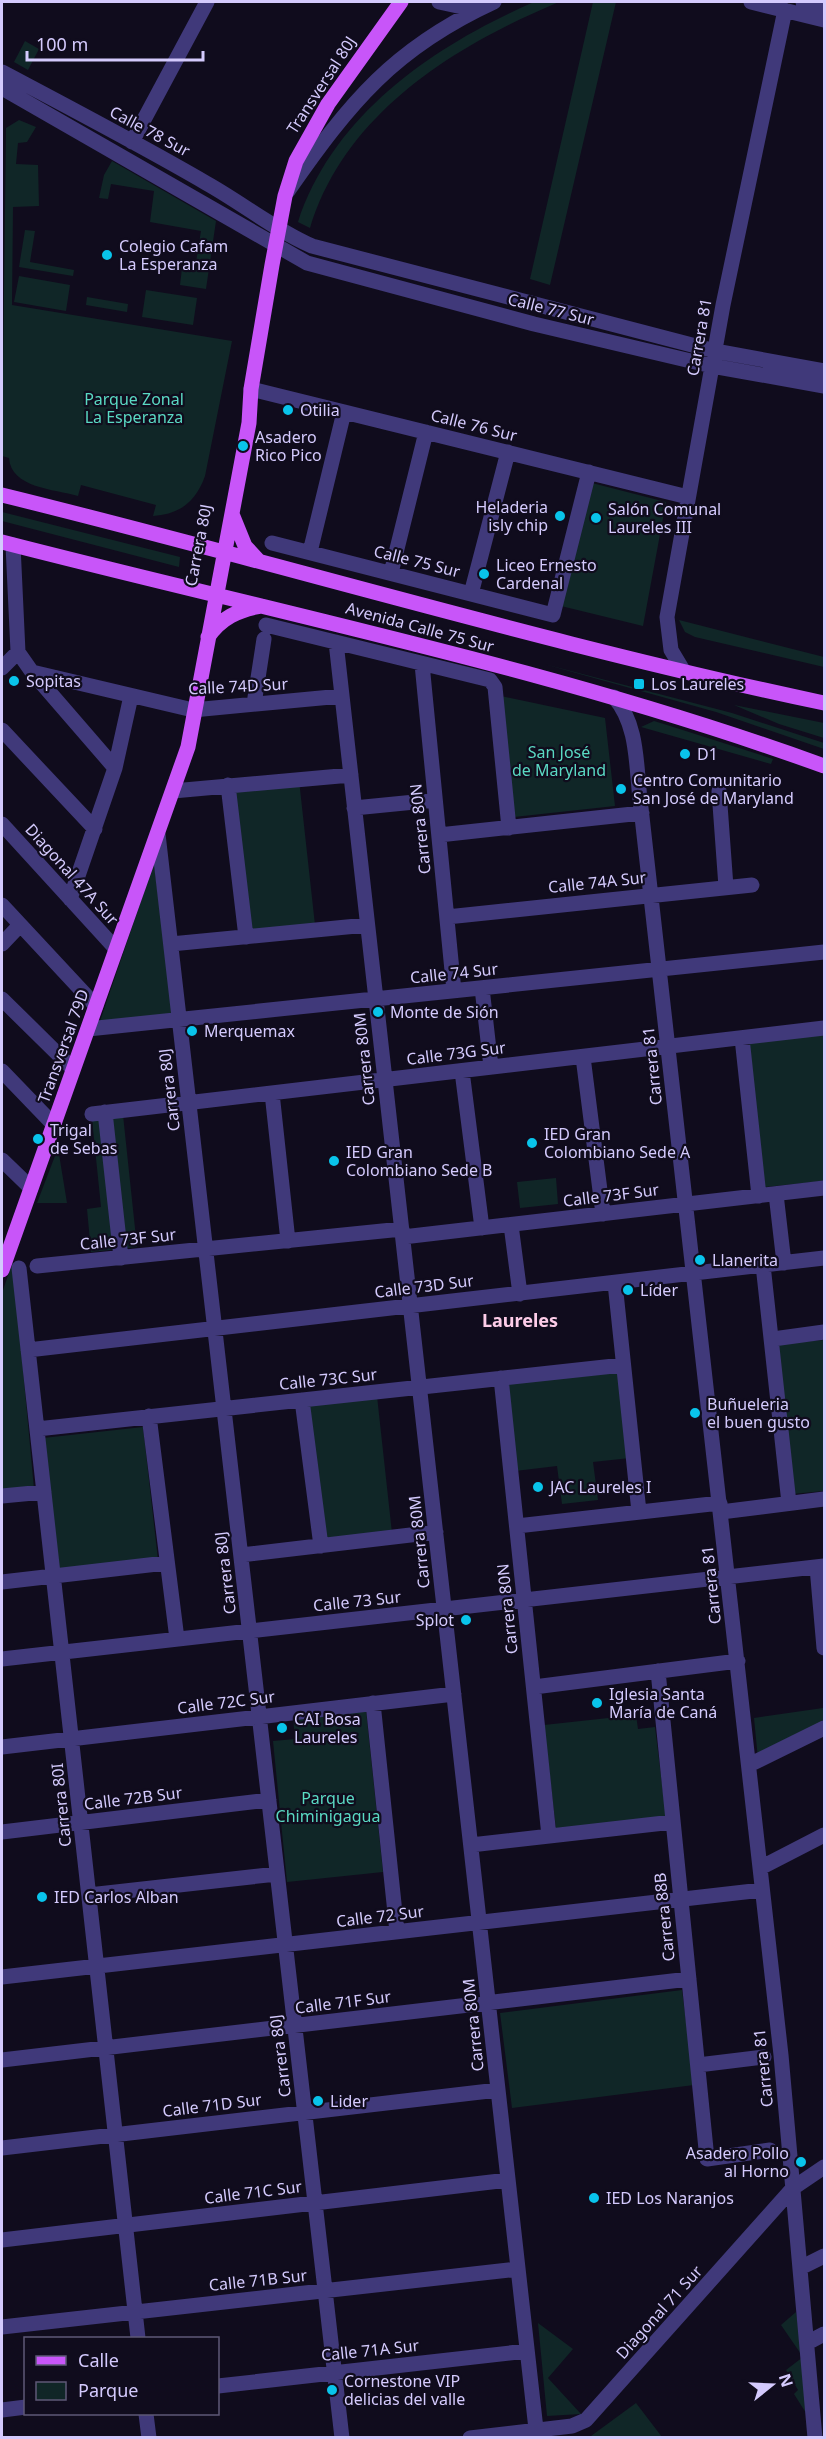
<svg xmlns="http://www.w3.org/2000/svg" width="826" height="2439" viewBox="0 0 826 2439" font-family="'Noto Sans',sans-serif">
<style>
.green{fill:#102627}
.lines{fill:none;stroke-linecap:round;stroke-linejoin:round}
.minor{stroke:#40397a;stroke-width:15}
.major{stroke:#c855f9;stroke-width:15}
.poi-dot{fill:#09c4eb;stroke:#100c1d;stroke-width:2}
.labels{text-anchor:middle;dominant-baseline:central;stroke-width:4.5;stroke-linejoin:round;paint-order:stroke}
.street-label{font-size:16px;fill:#d4cafd;stroke:#100c1d}
.poi-label{font-size:16px;fill:#d4cafd;stroke:#100c1d;text-anchor:start}
.park-label{font-size:16px;fill:#5ad9c3;stroke:#100c1d}
.neighbourhood-label{font-size:18px;font-weight:bold;fill:#fdcce8;stroke:#100c1d}
</style>
<rect width="100%" height="100%" fill="#100c1d"/>
<!-- green -->
<path class="green" d="M534,2h25c-105,44 -214,111 -249,226l-12,-6c35,-108 137,-177 236,-220z
M593,2h23l-66,283 -20,-6z
M25,41l14,8 -11,21 -14,-8z
M19,120l17,7 -9,15 -9,1 -2,21 22,1 1,41 -26,1 -1,98 220,36 -27,135c-9,25 -24,38 -52,40l3,-11 -75,-20 -3,11c-24,-7 -67,-8 -69,-38l-7,-2 4,-328z
M112,161l104,60 -10,68 -26,-4 3,-25 13,2 5,-31 -51,-9 4,-31 -43,-7 -3,15 -9,-1 5,-23z
M25,230l10,1 -5,31 44,8 -1,6 -54,-9z
M19,276l51,9 -4,26 -52,-9z
M146,290l51,8 -4,27 -51,-8z
M87,297l41,7 -1,8 -41,-7z
M592,483l74,19 -23,124 -82,-20z
M2,512l178,45 -1,10 -177,-46z
M679,620l145,37v10l-129,-30 -10,-5z
M544,664l188,49 92,30v6l-108,-37z
M501,696l104,22 10,88 -101,11z
M734,705l90,18v15l-45,-14z
M654,721l13,4 106,34 -2,5 -130,-37z
M299,780l16,145 -67,8 -15,-144z
M154,863l19,154 -74,7z
M824,1033v148l-59,6 -16,-146z
M123,1115l14,132 -46,5 -4,-43 14,-2 -9,-88z
M58,1148l9,55h-30z
M556,1178l2,26 -38,4 -3,-26z
M13,1261l21,228 -32,3v-199z
M824,1340v151l-32,3 -15,-150z
M619,1370l11,88 -37,4 5,38 -36,4 -5,-38 -42,5 -11,-88z
M377,1396l15,137 -69,7 -16,-136z
M143,1427l15,133 -100,10 -15,-132z
M823,1708l1,17 -66,34 -4,-41z
M366,1710l17,162 -96,10 -14,-141 22,-2 -2,-22z
M636,1715l2,14 17,-2 11,89 -110,13 -12,-104z
M682,1990l12,95 -182,23 -12,-95z
M796,2312l7,45 3,56 -12,-19 4,-4 -12,-20 17,-13 -22,-32z
M538,2323l35,26 -25,29 33,36 -34,2z
M636,2403l26,34h-70l-1,-1z"/>
<g class="lines">
<!-- minor -->
<path class="minor" d="M439,2l37,8
M751,2l73,18
M803,2l21,5
M2,72c68,36 137,72 204,111 36,20 69,47 106,63l403,105 109,20
M2,88l305,175 227,61 178,42 112,20
M132,142l75,-140
M288,191c62,-89 106,-143 206,-189
M251,389l437,108
M272,543l281,72 36,-143
M310,552l34,-140
M391,573l35,-141
M471,594l37,-142
M266,625l224,55 5,7 14,141
M336,642l201,1796
M18,652l14,20 83,96
M422,664l32,327
M2,668l16,-16 -5,-107
M683,670l-12,-20 -4,-33 56,-312 62,-295
M32,672l161,38 149,-14
M614,697c24,27 22,68 26,102l141,1256 34,383
M254,704l10,-65
M2,730l93,99
M228,785l18,152
M173,791l178,-16
M719,791l7,96
M354,808l81,-8
M2,824l114,125
M158,834l184,1604
M439,835l203,-22
M70,899l45,-131 16,-72
M2,905l94,101
M447,917l305,-32
M2,944l18,-19
M171,944l196,-19
M482,988l9,79
M2,999l71,70
M88,1029l736,-77
M742,1038l17,158
M583,1057l20,157
M2,1071l52,54
M462,1071l20,157
M272,1093l16,148
M105,1112l16,146
M92,1114l732,-86
M2,1160l29,28
M776,1194l8,69
M511,1225l9,69
M403,1237l421,-49
M763,1265l26,238
M37,1266l365,-37
M19,1268l119,1070
M615,1283l24,229
M773,1339l51,-7
M28,1350l796,-92
M501,1378l48,458
M302,1400l19,146
M149,1416l28,223
M37,1429l586,-64
M2,1496l42,-4
M721,1512l103,-13
M517,1526l203,-23
M241,1555l195,-23
M817,1567l7,81
M2,1582l164,-19
M2,1659l822,-93
M658,1671l49,488 63,-9
M534,1687l204,-26
M373,1703l24,229
M2,1747l452,-53
M749,1765l75,-37
M2,1832l267,-32
M471,1845l202,-23
M760,1868l64,-33
M89,1895l188,-21
M2,1977l760,-87
M2,2060l687,-81
M698,2065l66,-8
M2,2148l496,-58
M2,2240l506,-60
M800,2268l24,-12
M2,2327l516,-58
M807,2343l17,-9
M218,2386l309,-35
M2,2410l24,-3
M146,2414l3,24
M470,2438l102,-12 14,-6 207,-232 31,-21"/>
<!-- major -->
<path class="major" d="M2,495c274,67 546,150 822,208
M232,514l13,32 13,14
M2,542c275,71 555,127 822,224
M208,637c13,-19 30,-27 53,-31
M2,1270l186,-523 61,-324 2,-34 21,-124 13,-69 11,-35 32,-57 73,-102"/>
</g>
<!-- markers -->
<g class="poi-dot">
<circle cx="107" cy="255" r="6"/>
<circle cx="288" cy="410" r="6"/>
<circle cx="243" cy="446" r="6"/>
<circle cx="560" cy="516" r="6"/>
<circle cx="596" cy="518" r="6"/>
<circle cx="484" cy="574" r="6"/>
<circle cx="14" cy="681" r="6"/>
<rect x="633" y="678" width="12" height="12" rx="3"/>
<circle cx="685" cy="754" r="6"/>
<circle cx="621" cy="789" r="6"/>
<circle cx="378" cy="1012" r="6"/>
<circle cx="192" cy="1031" r="6"/>
<circle cx="38" cy="1139" r="6"/>
<circle cx="532" cy="1143" r="6"/>
<circle cx="334" cy="1161" r="6"/>
<circle cx="700" cy="1260" r="6"/>
<circle cx="628" cy="1290" r="6"/>
<circle cx="695" cy="1413" r="6"/>
<circle cx="538" cy="1487" r="6"/>
<circle cx="466" cy="1620" r="6"/>
<circle cx="597" cy="1703" r="6"/>
<circle cx="282" cy="1728" r="6"/>
<circle cx="42" cy="1897" r="6"/>
<circle cx="318" cy="2101" r="6"/>
<circle cx="801" cy="2162" r="6"/>
<circle cx="594" cy="2198" r="6"/>
<circle cx="332" cy="2390" r="6"/>
</g>
<g class="labels">
<!-- street labels -->
<g class="street-label">
<text transform="translate(321 85) rotate(-57)">Transversal 80J</text>
<text transform="translate(150 131) rotate(28)">Calle 78 Sur</text>
<text transform="translate(551 309) rotate(14)">Calle 77 Sur</text>
<text transform="translate(699 337) rotate(-80)">Carrera 81</text>
<text transform="translate(474 425) rotate(14)">Calle 76 Sur</text>
<text transform="translate(198 545) rotate(-79)">Carrera 80J</text>
<text transform="translate(417 561) rotate(14)">Calle 75 Sur</text>
<text transform="translate(420 627) rotate(15)">Avenida Calle 75 Sur</text>
<text transform="translate(238 686) rotate(-3)">Calle 74D Sur</text>
<text transform="translate(420 829) rotate(-96)">Carrera 80N</text>
<text transform="translate(72 874) rotate(48)">Diagonal 47A Sur</text>
<text transform="translate(597 882) rotate(-6)">Calle 74A Sur</text>
<text transform="translate(454 973) rotate(-6)">Calle 74 Sur</text>
<text transform="translate(63 1046) rotate(-70)">Transversal 79D</text>
<text transform="translate(456 1053) rotate(-7)">Calle 73G Sur</text>
<text transform="translate(364 1059) rotate(-96)">Carrera 80M</text>
<text transform="translate(652 1066) rotate(-96)">Carrera 81</text>
<text transform="translate(169 1090) rotate(-97)">Carrera 80J</text>
<text transform="translate(611 1195) rotate(-7)">Calle 73F Sur</text>
<text transform="translate(128 1239) rotate(-6)">Calle 73F Sur</text>
<text transform="translate(424 1286) rotate(-7)">Calle 73D Sur</text>
<text transform="translate(328 1379) rotate(-6)">Calle 73C Sur</text>
<text transform="translate(419 1542) rotate(-96)">Carrera 80M</text>
<text transform="translate(225 1573) rotate(-97)">Carrera 80J</text>
<text transform="translate(711 1585) rotate(-96)">Carrera 81</text>
<text transform="translate(357 1601) rotate(-6)">Calle 73 Sur</text>
<text transform="translate(507 1609) rotate(-96)">Carrera 80N</text>
<text transform="translate(226 1702) rotate(-7)">Calle 72C Sur</text>
<text transform="translate(133 1798) rotate(-7)">Calle 72B Sur</text>
<text transform="translate(61 1805) rotate(-96)">Carrera 80I</text>
<text transform="translate(380 1916) rotate(-7)">Calle 72 Sur</text>
<text transform="translate(664 1917) rotate(-96)">Carrera 88B</text>
<text transform="translate(343 2002) rotate(-7)">Calle 71F Sur</text>
<text transform="translate(473 2025) rotate(-96)">Carrera 80M</text>
<text transform="translate(280 2056) rotate(-97)">Carrera 80J</text>
<text transform="translate(763 2068) rotate(-96)">Carrera 81</text>
<text transform="translate(212 2105) rotate(-7)">Calle 71D Sur</text>
<text transform="translate(253 2192) rotate(-7)">Calle 71C Sur</text>
<text transform="translate(258 2280) rotate(-6)">Calle 71B Sur</text>
<text transform="translate(659 2312) rotate(-48)">Diagonal 71 Sur</text>
<text transform="translate(370 2350) rotate(-6)">Calle 71A Sur</text>
</g>
<!-- poi labels -->
<g class="poi-label">
<text x="119" y="246">Colegio Cafam<tspan x="119" dy="18">La Esperanza</tspan></text>
<text x="300" y="410">Otilia</text>
<text x="255" y="437">Asadero<tspan x="255" dy="18">Rico Pico</tspan></text>
<text x="548" y="507" text-anchor="end">Heladeria<tspan x="548" dy="18">isly chip</tspan></text>
<text x="608" y="509">Salón Comunal<tspan x="608" dy="18">Laureles III</tspan></text>
<text x="496" y="565">Liceo Ernesto<tspan x="496" dy="18">Cardenal</tspan></text>
<text x="26" y="681">Sopitas</text>
<text x="651" y="684">Los Laureles</text>
<text x="697" y="754">D1</text>
<text x="633" y="780">Centro Comunitario<tspan x="633" dy="18">San José de Maryland</tspan></text>
<text x="390" y="1012">Monte de Sión</text>
<text x="204" y="1031">Merquemax</text>
<text x="50" y="1130">Trigal<tspan x="50" dy="18">de Sebas</tspan></text>
<text x="544" y="1134">IED Gran<tspan x="544" dy="18">Colombiano Sede A</tspan></text>
<text x="346" y="1152">IED Gran<tspan x="346" dy="18">Colombiano Sede B</tspan></text>
<text x="712" y="1260">Llanerita</text>
<text x="640" y="1290">Líder</text>
<text x="707" y="1404">Buñueleria<tspan x="707" dy="18">el buen gusto</tspan></text>
<text x="550" y="1487">JAC Laureles I</text>
<text x="454" y="1620" text-anchor="end">Splot</text>
<text x="609" y="1694">Iglesia Santa<tspan x="609" dy="18">María de Caná</tspan></text>
<text x="294" y="1719">CAI Bosa<tspan x="294" dy="18">Laureles</tspan></text>
<text x="54" y="1897">IED Carlos Alban</text>
<text x="330" y="2101">Lider</text>
<text x="789" y="2153" text-anchor="end">Asadero Pollo<tspan x="789" dy="18">al Horno</tspan></text>
<text x="606" y="2198">IED Los Naranjos</text>
<text x="344" y="2381">Cornestone VIP<tspan x="344" dy="18">delicias del valle</tspan></text>
</g>
<!-- park labels -->
<g class="park-label">
<text x="134" y="399">Parque Zonal<tspan x="134" dy="18">La Esperanza</tspan></text>
<text x="559" y="752">San José<tspan x="559" dy="18">de Maryland</tspan></text>
<text x="328" y="1798">Parque<tspan x="328" dy="18">Chiminigagua</tspan></text>
</g>
<!-- neighbourhood labels -->
<g class="neighbourhood-label">
<text x="520" y="1320">Laureles</text>
</g>
</g>
<!-- border -->
<rect width="826" height="2439" fill="none" stroke="#d4cafd" stroke-width="6"/>
<!-- legend -->
<rect x="24" y="2337" width="195" height="78" fill="#100c1d" stroke="#5e5877" stroke-width="1.5"/>
<rect x="36" y="2356" width="30" height="9" fill="#c855f9" stroke="#5e5877" stroke-width="1.5"/>
<text x="78" y="2367" font-size="18" fill="#d4cafd">Calle</text>
<rect x="36" y="2382" width="30" height="18" fill="#102627" stroke="#5e5877" stroke-width="1.5"/>
<text x="78" y="2397" font-size="18" fill="#d4cafd">Parque</text>
<!-- north arrow -->
<g transform="translate(772 2385) rotate(72)" stroke="#100c1d" stroke-width="4.5" paint-order="stroke">
<path d="M0-4.5L10 22L0 15L-10 22Z" fill="#d4cafd"/>
<text y="-9" font-size="16" font-weight="bold" text-anchor="middle" fill="#d4cafd">N</text>
</g>
<!-- scale -->
<path d="M27 51v9h176v-9" fill="none" stroke="#d4cafd" stroke-width="3"/>
<text x="36" y="51" font-size="18" fill="#d4cafd" stroke="#100c1d" stroke-width="4.5" paint-order="stroke">100 m</text>
</svg>
